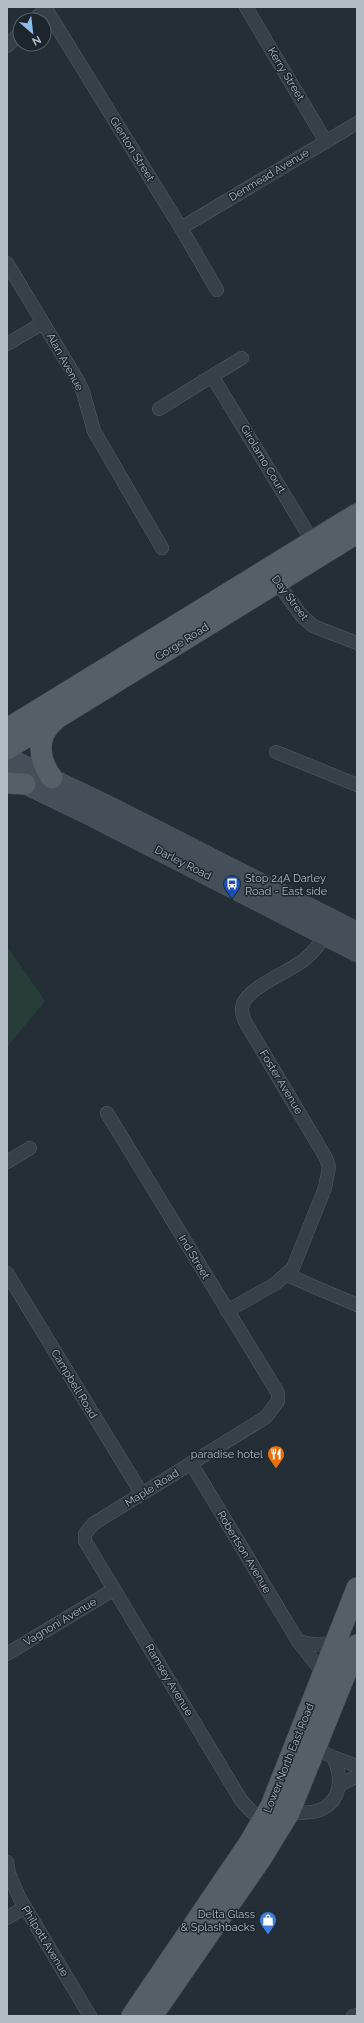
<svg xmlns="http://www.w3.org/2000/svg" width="364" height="2023" viewBox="0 0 364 2023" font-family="Raleway,sans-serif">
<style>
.green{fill:#283c39}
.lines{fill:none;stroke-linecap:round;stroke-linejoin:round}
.minor-casing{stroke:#545d65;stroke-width:14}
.secondary-casing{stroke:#545d65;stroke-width:20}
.primary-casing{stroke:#434b53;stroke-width:22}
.minor{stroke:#364047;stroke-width:13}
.secondary{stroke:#454f5a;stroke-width:19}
.primary{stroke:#545f67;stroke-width:21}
.labels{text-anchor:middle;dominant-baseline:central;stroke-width:3;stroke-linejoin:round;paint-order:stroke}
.street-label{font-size:11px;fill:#b1bbc3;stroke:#1c242c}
.poi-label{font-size:11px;fill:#b1bbc3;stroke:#1c242c;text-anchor:end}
</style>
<rect width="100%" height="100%" fill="#232e37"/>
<!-- green -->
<path class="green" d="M7,946l38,55 -38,46z"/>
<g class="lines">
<!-- minor casing -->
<g class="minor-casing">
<path id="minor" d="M246,7l80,135
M46,9l135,219 36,62
M34,20l14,-13
M7,46l13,-13
M181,228l176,-105
M7,263l71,118 5,11 11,39 68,117
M7,344l36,-21
M212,376l30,-18
M159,409l53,-33 101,166
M274,578l27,37 12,11 44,17
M276,752l81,33
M107,1113l171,280v8l-12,16 -173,107 -8,10v7l156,259 10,11 12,9
M7,1162l23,-14
M7,1273l135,221
M287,1275l70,30
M227,1311l48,-27 18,-16 32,-80 4,-21 -3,-9 -76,-128c-5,-8 -10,-16 -7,-26 7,-18 46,-32 61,-44 11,-9 19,-20 24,-32
M191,1463l107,178 18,23 15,9
M298,1641c15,4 25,6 39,-2
M7,1654l106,-64
M333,1757l24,9
M340,1785l17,-9
M289,1813c9,0 19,0 28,-2 25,-8 26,-34 16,-54l-17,-8
M7,1862l2,12 10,23 71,119
M7,1918l18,-11
M353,2016l4,-1"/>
</g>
<!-- secondary casing -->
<g class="secondary-casing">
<path id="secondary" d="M7,757l106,51 244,124
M12,778l81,39 264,135"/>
</g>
<!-- primary casing -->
<g class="primary-casing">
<path id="primary" d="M7,729l350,-215
M7,749l350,-216
M52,778c-13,-18 -17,-41 2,-57
M7,783l18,1
M132,2016l116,-171 23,-39 86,-218
M152,2016l108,-156 29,-47 68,-168"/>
</g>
<!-- minor -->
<use href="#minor" class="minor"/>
<!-- secondary -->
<use href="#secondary" class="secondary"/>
<!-- primary -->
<use href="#primary" class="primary"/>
</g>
<!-- icons -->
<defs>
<g id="bus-pin" transform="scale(0.9)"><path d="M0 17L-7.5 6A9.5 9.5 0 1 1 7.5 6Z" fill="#1a4fb4" stroke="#1c242c"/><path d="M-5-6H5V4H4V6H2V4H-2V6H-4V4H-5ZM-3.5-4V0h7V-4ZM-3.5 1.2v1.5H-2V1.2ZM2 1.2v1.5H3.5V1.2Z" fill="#fff"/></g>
<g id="restaurant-pin" transform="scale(0.9)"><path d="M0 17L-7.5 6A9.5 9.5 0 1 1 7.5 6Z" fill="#e8710a" stroke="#1c242c"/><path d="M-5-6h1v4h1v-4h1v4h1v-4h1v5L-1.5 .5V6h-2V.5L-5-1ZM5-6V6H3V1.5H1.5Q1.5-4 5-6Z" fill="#fff"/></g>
<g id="shop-pin" transform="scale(0.9)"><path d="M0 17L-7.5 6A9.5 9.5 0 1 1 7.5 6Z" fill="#3f7fe0" stroke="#1c242c"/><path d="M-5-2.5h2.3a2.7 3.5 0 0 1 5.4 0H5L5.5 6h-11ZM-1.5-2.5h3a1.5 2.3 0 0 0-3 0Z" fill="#fff"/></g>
</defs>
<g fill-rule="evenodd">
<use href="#bus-pin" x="232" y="884"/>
<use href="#restaurant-pin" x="276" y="1454"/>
<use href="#shop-pin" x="268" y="1920"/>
</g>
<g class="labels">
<!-- street labels -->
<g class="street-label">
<text transform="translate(286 74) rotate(59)">Kerry Street</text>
<text transform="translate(132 149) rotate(58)">Glenton Street</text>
<text transform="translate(269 175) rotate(-31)">Denmead Avenue</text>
<text transform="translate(65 362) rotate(61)">Alan Avenue</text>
<text transform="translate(263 459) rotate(59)">Girolamo Court</text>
<text transform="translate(290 598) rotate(53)">Day Street</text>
<text transform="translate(182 642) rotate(-32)">Gorge Road</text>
<text transform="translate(183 863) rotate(27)">Darley Road</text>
<text transform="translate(281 1082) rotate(59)">Foster Avenue</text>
<text transform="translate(194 1257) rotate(59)">Ind Street</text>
<text transform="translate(74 1384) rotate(59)">Campbell Road</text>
<text transform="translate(152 1488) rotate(-32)">Maple Road</text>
<text transform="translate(244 1552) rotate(59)">Robertson Avenue</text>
<text transform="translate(60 1622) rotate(-31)">Vagnoni Avenue</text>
<text transform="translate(169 1680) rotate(59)">Ramsey Avenue</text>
<text transform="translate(289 1758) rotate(-68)">Lower North East Road</text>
<text transform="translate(45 1941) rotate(59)">Philpott Avenue</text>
</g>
<!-- poi labels -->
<g class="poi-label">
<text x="245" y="878" text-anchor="start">Stop 24A Darley<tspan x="245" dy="13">Road - East side</tspan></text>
<text x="263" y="1454">paradise hotel</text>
<text x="255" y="1914">Delta Glass<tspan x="255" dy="13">&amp; Splashbacks</tspan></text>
</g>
</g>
<!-- border -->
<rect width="364" height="2023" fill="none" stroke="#b1bbc3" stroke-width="16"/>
<!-- north arrow -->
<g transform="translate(32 32) rotate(152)"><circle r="19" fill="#1c242c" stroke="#586068"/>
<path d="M0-3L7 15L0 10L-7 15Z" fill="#8dbeed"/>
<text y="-6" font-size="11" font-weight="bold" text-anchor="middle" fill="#b1bbc3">N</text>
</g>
</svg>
